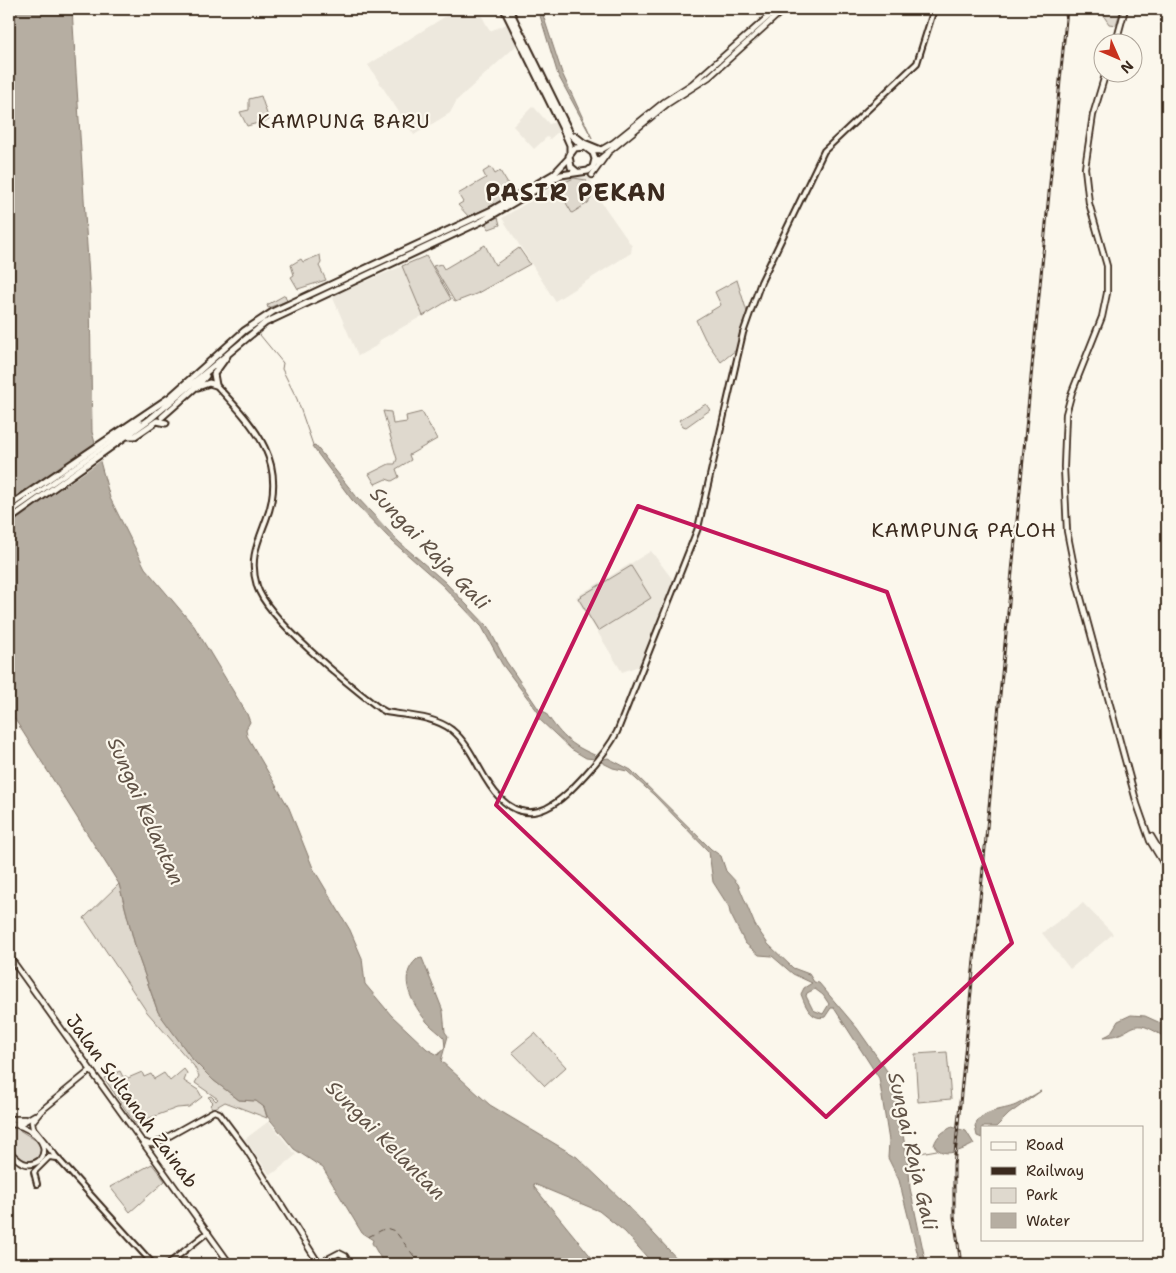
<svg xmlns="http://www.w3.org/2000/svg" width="1176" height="1273" viewBox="0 0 1176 1273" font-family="'Shantell Sans',sans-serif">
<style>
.built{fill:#ede8dd}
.green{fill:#dfd9ce;stroke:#8d8276}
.water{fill:#b6aea2;stroke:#85796d;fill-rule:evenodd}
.pier{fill:#fbf7ec}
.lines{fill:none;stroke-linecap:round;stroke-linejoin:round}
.stream{stroke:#85796d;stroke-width:1}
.ferry{stroke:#605246;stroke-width:1;stroke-dasharray:6 5;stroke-linecap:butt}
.tertiary-casing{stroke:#3b2a1e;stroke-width:8}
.secondary-casing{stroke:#3b2a1e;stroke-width:8}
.primary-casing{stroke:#3b2a1e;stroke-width:8}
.trunk-casing{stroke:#3b2a1e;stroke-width:9}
.tertiary{stroke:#fbf7ec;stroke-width:4}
.secondary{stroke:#fbf7ec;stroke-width:4.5}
.primary{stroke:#fbf7ec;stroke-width:4.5}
.trunk{stroke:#fbf7ec;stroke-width:5}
.rail-casing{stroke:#3b2a1e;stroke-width:3}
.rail{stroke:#fbf7ec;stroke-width:1;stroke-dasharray:4;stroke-linecap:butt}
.marked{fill:none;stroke:#c2185b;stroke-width:4;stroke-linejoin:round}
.labels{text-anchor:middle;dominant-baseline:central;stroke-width:4.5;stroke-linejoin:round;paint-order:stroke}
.street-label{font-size:19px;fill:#3b2a1e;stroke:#fbf7ec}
.neighbourhood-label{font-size:20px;letter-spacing:1px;fill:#3b2a1e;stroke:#fbf7ec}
.water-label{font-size:20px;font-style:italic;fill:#605246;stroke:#fbf7ec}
.district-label{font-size:24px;font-weight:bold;letter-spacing:1px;fill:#3b2a1e;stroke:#fbf7ec}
</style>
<rect width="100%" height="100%" fill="#fbf7ec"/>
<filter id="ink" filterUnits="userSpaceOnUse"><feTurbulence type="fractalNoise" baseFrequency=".02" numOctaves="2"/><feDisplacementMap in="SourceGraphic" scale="10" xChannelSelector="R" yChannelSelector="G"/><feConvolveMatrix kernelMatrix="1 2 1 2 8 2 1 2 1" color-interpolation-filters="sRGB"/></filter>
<g filter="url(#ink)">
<!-- built -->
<path class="built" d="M457,9h21l12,22 17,-7 10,19 -2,4 -58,53 -7,13 -36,22 -46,-70z
M533,106l16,18 7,-2 4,8 -10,9 -3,-2 -13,12 -21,-23z
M589,175l8,21 35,50 -1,7 -76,48 -53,-83 64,-39z
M426,256l26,43 -72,41 -2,5 -20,11 -25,-58 1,-3z
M651,551l25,33 -34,81 -20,7 -46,-75z
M1083,903l30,31 -43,35 -28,-36z
M269,1121l27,34 -22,18 -5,1 -24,-35z"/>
<!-- green -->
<path class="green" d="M1099,9h22l-5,16 -7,-1z
M261,96l8,24 -22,6 -7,-14 9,-2v-11z
M491,167l4,7 5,-3 14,23 -45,23 -11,-12 5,-3 -5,-8 28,-16 -3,-6z
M574,178l12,2 5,18 -3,5 -16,10 -16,-27z
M498,217l2,8 -11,4 -4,-6z
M485,245l10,20 24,-17 11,16 -54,30 -21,8 -22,-36 8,-2 3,5z
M320,255l1,8 -2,3 7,14 -28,9 -7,-12 3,-2 -3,-10 10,-6 2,3z
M426,256l25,43 -28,17 -21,-50z
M737,280l10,32 -11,38 -15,12 -16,-23 -9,-19 25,-15 -6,-13z
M285,295l2,6 -19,7 -1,-3z
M706,404l4,6 -24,17 -3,-1 -4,-6z
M383,411l8,1 2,12 14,-2 -1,-6 16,-4 15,27 -28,16 2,5 -15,9 3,8 -7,4 -6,-2 -11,5 -6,-10 20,-10h6l2,-5z
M631,566l20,32 -53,33 -20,-33z
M119,884l18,69 21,59 55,68 26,20 17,1 8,6 3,11 -42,-16 -12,7 -3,-4 3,-3 -5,-5 3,-1 5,5 2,-2 -23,-16 4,-7 -5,-10 -47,-54 -63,-94z
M535,1033l31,34 -21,19 -33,-34z
M947,1052l4,47 -33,3 -3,-48z
M184,1069l3,4 -3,8 14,9 4,7 -13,10 -12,1 -30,11 2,6 -9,6 -36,-53 16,-7 3,6 3,-1 2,2 14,-6 2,5 7,-3 3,5 10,-6 6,8z
M13,1126l27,17c4,12 -7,24 -19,17 -5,-4 -9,-9 -12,-13v-20z
M152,1164l13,17 -35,31 -20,-25z
M338,1257l4,1 5,6h-24z"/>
<!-- water -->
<path class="water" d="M9,9h63l18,284 2,139 18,66 35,70 49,58 53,88 3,8 -4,7 1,7 42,72 24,60 37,62 12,28 3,26 26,31 36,34 11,6 7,-8 -1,-9c-5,-6 -12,-10 -17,-16 -14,-17 -31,-45 -10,-63l5,-1 21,53 2,21 3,4 -7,25 49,44 87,52 50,48 55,59h-29l-28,-32 -26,-21 -65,-27v3l63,77h-213l-12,-21 1,-3 -11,-7 -39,-65 -29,-19 -27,-33 -3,-9 -8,-6 -17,-1 -26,-20 -20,-20 -35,-48 -21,-59 -18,-69 -110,-174z
M538,9h3l21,64 30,65 -34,-63z
M315,445l41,51 43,46 46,40 43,45 18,34 34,50 5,1c19,28 27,34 59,47l4,-1 23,12 80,79 10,7 5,15 12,13 17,41 13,19 25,24 16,6 5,8 5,1 38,45 37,53 15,89 1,18 16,76h-6l-21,-84 -11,-22 1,-17 -10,-63 -45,-70h-3l-6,9c-14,4 -20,-12 -24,-23l3,-6 8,-5 -19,-9 -21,-18 -13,-1 -14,-12 -15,-30 -1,-6 -16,-25 -4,-30 -55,-57 -27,-24 -14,-3 -18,-9 -9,-1 -15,-9 -32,-30 -1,-7 -36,-48 -20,-37 -40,-42 -49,-43 -41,-42 -40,-54zM815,989l8,6 6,9 -6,10 -10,-4 -7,-14 1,-3z
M1131,1015l14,1 22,10v13c-40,-28 -30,-3 -63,-2l6,-3 8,-13z
M1041,1091l-32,23 -13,13h-14v11l-5,-2 -2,-10c7,-17 27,-15 41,-21 8,-4 16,-9 25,-14z
M952,1127l14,4 8,13c-12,6 -31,16 -40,1 3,-10 10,-14 18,-18z"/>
<!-- pier -->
<path class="pier" d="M97,443l5,17 -93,65v-21z"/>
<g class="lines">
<!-- stream -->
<path class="stream" d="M260,335l23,28 -1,6 15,30 16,46
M909,1155l28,-5"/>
<!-- ferry -->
<path class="ferry" d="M368,1237l18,-9 9,3 25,33"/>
<!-- tertiary casing -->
<g class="tertiary-casing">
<path id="tertiary" d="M216,385c38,41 73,76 50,135 -9,24 -17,40 -9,66 10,33 93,100 122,122l7,4c22,4 48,4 66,18 22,18 28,48 48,68 33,33 62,2 85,-23 12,-13 24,-27 32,-43l81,-204 45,-195 18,-51 63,-131 93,-88 17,-54
M52,1152l101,112
M37,1184l-3,-12 15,-15 8,1
M168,1264l40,-32"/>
</g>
<!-- secondary casing -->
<g class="secondary-casing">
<path id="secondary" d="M1116,42l9,-33
M1106,72l-13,43 -8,53 4,35 18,63v27l-5,24 -30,75 -6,22 -2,53 3,64 11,56 59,217 13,37 17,28
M9,513l106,-74
M1151,836l16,27
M9,956l221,308
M9,1119h16
M9,1124c15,-1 45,18 31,36 -13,10 -22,1 -31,-9
M15,1124l8,-2 12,-7
M144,1142l5,2h6l59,-33 5,2 27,36 73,115
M54,1154l-21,-26 -1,-6 9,-11 50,-41
M318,1264l21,-11 6,3 5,8"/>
</g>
<!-- primary casing -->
<g class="primary-casing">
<path id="primary" d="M591,150h10l12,-7 51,-41 28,-18 85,-75
M595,163l72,-59 42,-27 75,-68
M592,175l15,-21"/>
</g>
<!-- trunk casing -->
<g class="trunk-casing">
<path id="trunk" d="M504,9l58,118 8,18v8
M509,9l62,126 11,11
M575,136l9,7 17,7
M216,385l-2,-11 13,-18
M198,387l11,-4 7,2
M162,417l34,-30 10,-11
M128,436h7l22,-15 9,2
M115,439l25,-16
M9,506l161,-109 74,-66 30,-20 220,-102 60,-35 15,-16
M9,520l141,-101 115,-96 217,-102 79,-46 27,-4 5,-4 2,-8 -2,-6 -8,-6 -10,1 -6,8 2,11 6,5"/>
</g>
<!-- tertiary -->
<use href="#tertiary" class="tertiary"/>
<!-- secondary -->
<use href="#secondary" class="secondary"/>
<!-- primary -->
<use href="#primary" class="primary"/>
<!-- trunk -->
<use href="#trunk" class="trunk"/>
<!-- rail casing -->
<g class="rail-casing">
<path id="rail" d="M961,1264l-7,-47v-52l113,-1156"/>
</g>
<!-- rail -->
<use href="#rail" class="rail"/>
</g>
</g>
<!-- marked area -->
<path class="marked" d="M638,506l249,86 125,351 -186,174 -330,-312z"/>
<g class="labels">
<!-- street labels -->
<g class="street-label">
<text transform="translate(132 1101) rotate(54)">Jalan Sultanah Zainab</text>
</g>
<!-- neighbourhood labels -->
<g class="neighbourhood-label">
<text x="344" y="121">KAMPUNG BARU</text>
<text x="964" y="530">KAMPUNG PALOH</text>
</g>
<!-- water labels -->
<g class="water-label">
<text transform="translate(430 548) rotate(46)">Sungai Raja Gali</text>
<text transform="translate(146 811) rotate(66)">Sungai Kelantan</text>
<text transform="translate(386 1140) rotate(45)">Sungai Kelantan</text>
<text transform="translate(913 1151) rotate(77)">Sungai Raja Gali</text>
</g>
<!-- district labels -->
<g class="district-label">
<text x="576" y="193">PASIR PEKAN</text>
</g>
</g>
<!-- margin -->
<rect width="1176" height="1273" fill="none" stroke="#fbf7ec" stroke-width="30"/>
<rect x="15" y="15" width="1146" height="1243" fill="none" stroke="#3b2a1e" stroke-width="2" filter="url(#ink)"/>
<!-- legend -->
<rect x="981" y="1126" width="162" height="115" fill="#fbf7ec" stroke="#aea59a"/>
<rect x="991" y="1142" width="25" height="8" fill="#fbf7ec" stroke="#aea59a"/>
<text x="1026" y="1150" font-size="15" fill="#3b2a1e">Road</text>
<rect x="991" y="1167" width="25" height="8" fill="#3b2a1e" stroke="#aea59a"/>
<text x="1026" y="1176" font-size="15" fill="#3b2a1e">Railway</text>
<rect x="991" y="1188" width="25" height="15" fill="#dfd9ce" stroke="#aea59a"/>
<text x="1026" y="1200" font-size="15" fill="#3b2a1e">Park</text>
<rect x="991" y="1213" width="25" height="15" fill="#b6aea2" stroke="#aea59a"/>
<text x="1026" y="1226" font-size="15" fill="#3b2a1e">Water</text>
<!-- north arrow -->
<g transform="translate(1118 58) rotate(135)"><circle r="24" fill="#fbf7ec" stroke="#aea59a"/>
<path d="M0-4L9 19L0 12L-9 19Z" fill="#c8321e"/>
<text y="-8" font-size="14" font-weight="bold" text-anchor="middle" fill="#3b2a1e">N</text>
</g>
</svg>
